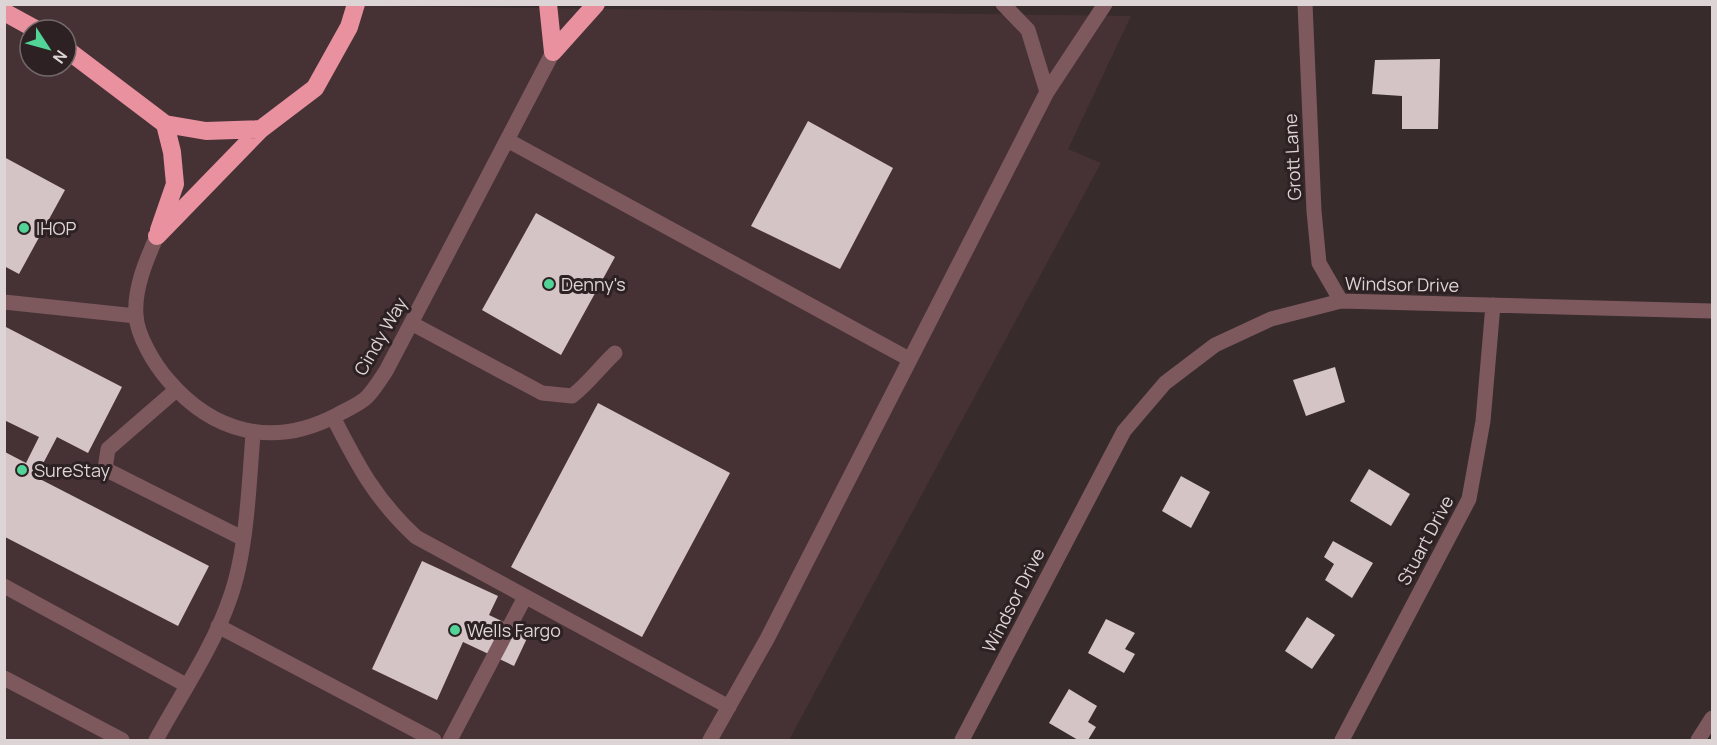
<svg xmlns="http://www.w3.org/2000/svg" width="1717" height="745" viewBox="0 0 1717 745" font-family="Manrope,sans-serif">
<style>
.built{fill:#463235;fill-rule:evenodd}
.building{fill:#d4c4c5}
.lines{fill:none;stroke-linecap:round;stroke-linejoin:round}
.minor{stroke:#7d595e;stroke-width:15}
.highway{stroke:#e9919f;stroke-width:18}
.poi-dot{fill:#52d397;stroke:#2d2123;stroke-width:2}
.labels{text-anchor:middle;dominant-baseline:central;stroke-width:6;stroke-linejoin:round;paint-order:stroke}
.street-label{font-size:18px;fill:#ddd4d5;stroke:#2d2123}
.poi-label{font-size:18px;fill:#ddd4d5;stroke:#2d2123;text-anchor:start}
</style>
<rect width="100%" height="100%" fill="#372b2c"/>
<!-- built -->
<path class="built" d="M4,5h301l826,11 -63,133 33,14 -312,577h-784zM30,30h36v36h-36z"/>
<!-- building -->
<path class="building" d="M1440,59l-2,70h-36v-33l-30,-2 3,-34z
M808,121l85,47 -53,101 -89,-43z
M4,157l61,33 -46,84 -15,-8z
M536,213l79,44 -54,98 -79,-45z
M4,326l118,61 -34,66 -31,-16 -21,40 173,89 -31,60 -173,-89v-85l21,11 13,-26 -35,-17z
M1335,367l10,35 -39,14 -13,-36z
M598,403l132,70 -88,164 -131,-70z
M1369,469l41,25 -19,32 -41,-25z
M1181,476l29,16 -19,36 -29,-17z
M1333,541l40,22 -21,35 -27,-18 9,-16 -10,-7z
M422,561l76,35 -9,19 40,19 -15,32 -51,-24 -26,58 -65,-31z
M1307,617l28,18 -23,34 -27,-18z
M1106,619l29,14 -10,16 10,5 -11,19 -36,-20z
M1069,689l28,17 -9,16 8,5 -8,13h-10l-29,-17z"/>
<g class="lines">
<!-- minor -->
<path class="minor" d="M1003,4l25,26 19,62
M1305,4l9,207 5,52 22,38
M509,141l400,218
M157,236c-11,24 -23,53 -21,79 1,21 19,50 32,65 45,53 105,68 167,36 10,-6 24,-11 32,-19 7,-7 13,-17 19,-26l167,-319
M4,302l132,14
M411,323l131,70 30,3c16,-12 28,-29 43,-43
M176,390l-68,59 -3,20 137,69
M333,417c25,49 42,82 83,120l313,170
M4,586l182,99
M218,626l216,114
M4,678l118,62
M156,740c25,-46 57,-92 74,-142 17,-47 19,-114 23,-164
M450,740l75,-143
M710,740l57,-101 280,-547 58,-88
M962,740l162,-309 41,-48 50,-38 56,-26 70,-18 371,10
M1342,740l127,-241 14,-78 10,-116
M1698,740l14,-22"/>
<!-- highway -->
<path class="highway" d="M548,4l5,48
M4,12l33,18
M66,49l99,75 41,7 55,-2
M553,52l43,-48
M159,230l16,-46 -3,-32 -7,-28
M157,236l104,-107 54,-41 34,-61 7,-23"/>
</g>
<!-- markers -->
<g class="poi-dot">
<circle cx="24" cy="228" r="6"/>
<circle cx="549" cy="284" r="6"/>
<circle cx="22" cy="470" r="6"/>
<circle cx="455" cy="630" r="6"/>
</g>
<g class="labels">
<!-- street labels -->
<g class="street-label">
<text transform="translate(1292 157) rotate(-93)">Grott Lane</text>
<text transform="translate(1402 284) rotate(1)">Windsor Drive</text>
<text transform="translate(380 336) rotate(-60)">Cindy Way</text>
<text transform="translate(1425 540) rotate(-62)">Stuart Drive</text>
<text transform="translate(1013 600) rotate(-63)">Windsor Drive</text>
</g>
<!-- poi labels -->
<g class="poi-label">
<text x="36" y="228">IHOP</text>
<text x="561" y="284">Denny's</text>
<text x="34" y="470">SureStay</text>
<text x="467" y="630">Wells Fargo</text>
</g>
</g>
<!-- border -->
<rect width="1717" height="745" fill="none" stroke="#ddd4d5" stroke-width="12"/>
<!-- north arrow -->
<g transform="translate(48 48) rotate(126)"><circle r="28" fill="#2d2123" stroke="#73696a" stroke-width="1.5"/>
<path d="M0-4.5L10 22L0 15L-10 22Z" fill="#52d397"/>
<text y="-9" font-size="16" font-weight="bold" text-anchor="middle" fill="#ddd4d5">N</text>
</g>
</svg>
